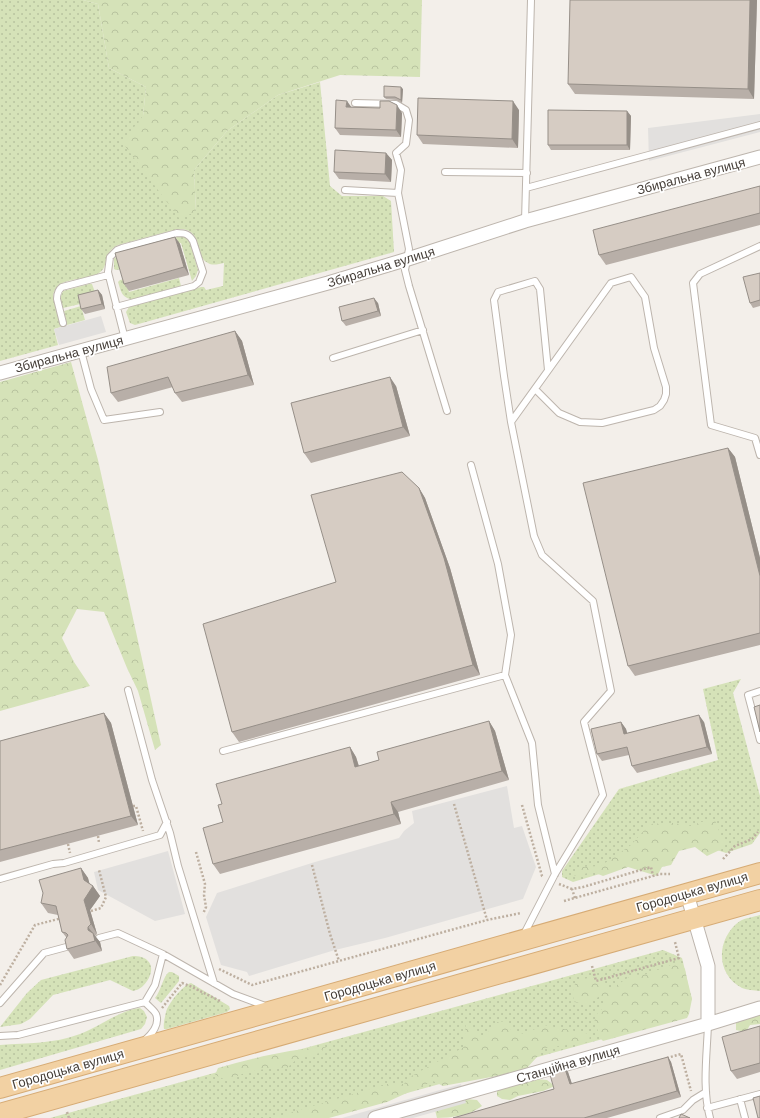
<svg xmlns="http://www.w3.org/2000/svg" width="760" height="1118" viewBox="0 0 760 1118" font-family="Helvetica,sans-serif">
<style>
.grass{fill:url(#grass-dots)}
.forest{fill:url(#forest-crowns)}
.parking{fill:#e2e0de}
.lines{fill:none;stroke-linecap:round;stroke-linejoin:round}
.lane-casing{stroke:#bdb5ad;stroke-width:8}
.street-casing{stroke:#bdb5ad;stroke-width:15}
.primary-casing{stroke:#d6ab75;stroke-width:22}
.path{stroke:#bdafa0;stroke-width:2.5;stroke-dasharray:2 2;stroke-linecap:butt}
.lane{stroke:#fff;stroke-width:6}
.street{stroke:#fff;stroke-width:13}
.primary{stroke:#f2d1a3;stroke-width:20}
.wall{fill:#b8afa8}
.shaded-wall{fill:#968f88}
.building{fill:#d6ccc3;stroke:#968f88}
.labels{text-anchor:middle;dominant-baseline:central;stroke-width:3.5;stroke-linejoin:round;paint-order:stroke}
.street-label{font-size:13px;fill:#463f39;stroke:#fff}
</style>
<defs>
<pattern id="grass-dots" width="8" height="8" patternUnits="userSpaceOnUse"><rect width="8" height="8" fill="#d5e2b8"/><path d="M2 2h.1M6 6h.1" fill="none" stroke="#b8c39f" stroke-width="1.8" stroke-linecap="round"/></pattern>
<pattern id="forest-crowns" width="20" height="18" patternUnits="userSpaceOnUse"><rect width="20" height="18" fill="#d5e2b8"/><path d="M2 6a3 3 0 1 1 6 0M12 15a3 3 0 1 1 6 0" fill="none" stroke="#b8c39f"/></pattern>
</defs>
<rect width="100%" height="100%" fill="#f3efea"/>
<!-- grass -->
<path class="grass" d="M0,0h83l15,4 11,64 37,19 -3,29 53,96 -2,-42 33,-39 51,-36 42,-13 10,104 12,10h41l8,5 3,51 -259,73 -5,-2 -4,-11 3,-5 72,-20h3l2,3 17,-4 1,-23c-5,1 -12,3 -16,0 -16,-7 -3,-35 -30,-34l-60,16c-17,9 -8,21 -19,28 -14,9 -41,2 -46,22l8,32 -7,2 4,16 -58,16z
M181,236l4,1 5,5 8,28 -2,6 -4,5 -11,-38 -61,17 2,9 -6,1 -2,-1v-10l7,-7z
M179,278l2,8 -48,13c-11,0 -12,-8 -15,-17l2,-2 5,-1 4,13z
M89,284h3l4,11 -16,9 -17,4 -3,-10 3,-7z
M81,306l4,14 -18,5 -3,-14z
M741,679l-8,14 27,103v37l-8,11 -26,9 -27,-9 -126,38 -11,-5v-6l57,-82 99,-29 -15,-71z
M760,915v76c-6,-1 -13,-1 -18,-3 -27,-14 -26,-50 -2,-67 5,-3 14,-4 20,-6z
M663,950l19,8 10,41 -10,18 -365,101h-267z
M133,956c5,0 12,1 15,5 9,9 -3,29 -15,30l-23,-11 -57,15 -23,24 -9,5 -21,3 27,-34 14,-13z
M169,972h3l7,4v5l-18,22 -6,-5c6,-7 8,-22 14,-26z
M191,983l38,23 1,3 -3,3 -60,17h-3c-1,-5 1,-12 2,-17 2,-8 17,-27 25,-29z
M140,1008l4,3 3,6 -2,7 -4,5 -141,41v-25c28,-2 53,-1 80,-11 19,-7 40,-24 60,-26z"/>
<!-- forest -->
<path class="forest" d="M83,0h339l-2,77 -80,-2 -62,20 -51,36 -33,39 2,42 -17,6 -57,-76 21,-26 3,-29 -37,-19 -11,-64z
M71,362l27,98 63,285 -6,5 -17,-59 -11,-23 -23,-56 -27,-3 -15,29 12,24 16,24 -90,25v-329z
M715,820l7,19 4,4 -2,5 -17,8 -12,-9 -16,4 -8,14 -9,2 -5,9 -29,-9 -25,9 -10,-4 -19,4 2,-5 6,-4 18,-1 8,-5 23,-16 19,-21 22,-1 19,3 10,-4z
M678,961l7,8 4,21 3,9 -3,15 -2,4 -84,23 -4,-4 -3,-15h-2l4,-10 4,-3 2,-4 -3,-10c-11,8 -13,10 -27,7 -4,-23 5,-23 25,-25l12,12 21,-14 19,-1 5,-4 7,-1z
M760,1014v10l-10,1 -4,7 -10,-2v-7l14,-6z
M508,1021l3,9 13,4 20,-9 46,9 -1,8 -44,6 -18,20 -9,4 -75,14 -10,-5 -46,21 -58,16h-57l115,-34h17l4,-6 56,-31 2,-25 16,17 15,-17z
M326,1047l-6,6 -22,5 -11,10c-21,1 -41,1 -59,13l-13,-6 3,-7c35,-10 71,-19 108,-21z
M535,1079l12,1 8,6 -12,5 -25,5 -8,4 -8,-1 -5,-3v-7z
M466,1099l11,1 5,6c-11,9 -31,12 -45,12l-2,-8z"/>
<!-- parking -->
<path class="parking" d="M760,114v18l-111,29 -1,-33z
M101,316l5,16 -47,13 -5,-16z
M507,786l7,42 8,-2 14,41 -13,32 -138,39 -50,12 -86,26 -2,-4 -26,-7 -15,-48 11,-24 98,-31 84,-24 5,-7 10,-8 -2,-12z
M168,851l17,63 -30,7 -57,-31 -4,-18z
M461,1084l5,19 -53,15h-71z"/>
<g class="lines">
<!-- lane casing -->
<g class="lane-casing">
<path id="lane" d="M355,103l41,1 10,6 3,10 -3,24 -10,9 5,17 -3,23 11,56 -4,21 4,16 38,125
M445,172l82,1
M526,188l234,-63
M345,190l53,3
M525,221l6,-221
M760,246l-60,28 -7,9 18,142 44,13 5,17
M116,307l78,-21 5,-4 4,-10 -10,-31c-4,-7 -8,-8 -16,-8l-55,15 -5,2 -7,7 -2,15 17,67
M63,323l-6,-24c0,-6 1,-9 5,-12l46,-12
M81,351l10,38 13,31 56,-8
M333,358l90,-28
M511,422l-7,-46 -10,-76 4,-8 37,-11 5,8 8,81
M471,465l27,99 13,71 -6,40
M128,690l24,90 18,53 8,33 36,117
M760,691l-12,4 12,45
M223,751l282,-76 27,68 6,62 17,69
M0,879l53,-15 11,-1 96,-28 7,-13
M523,936l32,-62 48,-79 -19,-73 27,-31 -18,-90 -51,-46 -8,-19 -23,-114 100,-139 20,-6 14,20 9,51 12,39v7l-2,6 -4,6 -6,4 -52,13 -22,-1 -21,-9 -24,-24
M99,938l19,-5 45,21 70,40 35,13
M145,1002l10,-17 8,-31
M0,1003l44,-50 26,-7
M708,1024c-1,31 -6,64 2,94
M0,1036l18,-1 127,-33c3,4 9,8 11,12 4,10 -4,20 -11,26
M740,1099l5,19
M707,1108l53,-14
M660,1118l23,-8 10,-10 13,-8"/>
</g>
<!-- street casing -->
<g class="street-casing">
<path id="street" d="M0,373l328,-90 80,-24 117,-38 235,-64
M687,894l21,72v58
M375,1118l333,-94 52,-16"/>
</g>
<!-- primary casing -->
<g class="primary-casing">
<path id="primary" d="M0,1088l760,-215
M0,1114l760,-214"/>
</g>
<!-- path -->
<path class="path" d="M454,804l33,116
M522,805l20,71 2,1
M133,806h3l7,25
M98,836l1,7
M68,844l2,9
M196,852l9,32 -1,11 2,12 -3,7
M723,859l12,-13 17,-7 6,-7
M312,865l18,69 9,27
M559,884l13,5
M575,898l-3,-9 11,-2 68,-20 2,9
M564,901l96,-27h10
M91,911l10,-3 5,-11 -7,-27
M592,966l4,15 83,-23 -4,-16
M219,969l33,16 235,-65 34,-7
M0,985l35,-60 27,-7
M162,1008l20,-25 8,3 30,15
M667,1058l14,-4 10,37
M67,1112l2,6"/>
<!-- lane -->
<use href="#lane" class="lane"/>
<!-- street -->
<use href="#street" class="street"/>
<!-- primary -->
<use href="#primary" class="primary"/>
</g>
<!-- wall -->
<path class="wall" d="M757,0l-3,99 -179,-5 -7,-10z
M403,89l-1,14 -6,-3 -10,-1 -2,-2z
M351,107l51,6 -1,24 -61,-2 -5,-7z
M519,110l-1,38 -95,-4 -6,-9z
M627,111l4,5 -1,34h-79l-3,-5z
M386,153l6,7 -1,22 -52,-3 -5,-7z
M760,186v39l-154,40 -7,-10z
M175,237l5,7 9,31 -60,16 -5,-7z
M760,273v33l-7,2 -3,-5z
M98,290l4,5 3,14 -20,5 -4,-5z
M378,303l3,13 -35,10 -4,-5z
M235,331l7,10 12,44 -72,17 -7,-9 -2,-6 -55,15 -7,-9z
M396,386l14,50 -99,27 -7,-10z
M728,448l7,9 25,101v87l-125,31 -7,-10z
M419,488l6,10 25,70 30,107 -241,67 -7,-10 104,-150z
M104,713l7,10 27,102 -138,37v-121z
M489,721l6,10 14,49 -111,32 3,12 -181,50 -7,-10 10,-42 -1,-18 128,-57 6,10 3,9 20,-6z
M621,722l5,7 1,4 77,-11 8,32 -75,19 -5,-7 -3,-11 -27,6 -5,-7z
M81,868l7,10 1,6 4,2 7,10 -10,14 7,24 -2,2 5,6 2,9 -28,8 -7,-10 -1,-12 -4,-5 -4,-17 -10,-2 -7,-10z
M760,1026v46l-23,7 -6,-8z
M668,1057l3,5 10,35 -74,21h-154l101,-29 10,-23 4,6 4,12z"/>
<!-- shaded-wall -->
<path class="shaded-wall" d="M750,0h7l-3,99 -6,-10z
M401,87l2,2 -1,14 -1,-3z
M347,101l5,7 -6,-1z
M513,101l6,9 -1,38 -6,-9z
M397,105l5,8 -1,24 -5,-7z
M627,111l4,5 -1,34 -3,-5z
M386,153l6,7 -1,22 -6,-8z
M175,237l5,7 9,31 -5,-8z
M98,290l4,5 3,14 -3,-5z
M374,298l4,5 3,13 -3,-5z
M235,331l7,10 12,44 -6,-10z
M390,377l6,9 14,50 -7,-9z
M728,448l7,9 25,101v18z
M419,488l6,10 25,70 30,107 -7,-10z
M104,713l7,10 27,102 -7,-9z
M699,715l5,7 8,32 -5,-7z
M489,721l6,10 14,49 -7,-9z
M621,722l5,7 3,11 -5,-6z
M350,747l6,10 6,20 -7,-10z
M391,802l7,10 3,12 -7,-10z
M81,868l7,10 3,11 2,-3 7,10 -10,14 7,24 -6,-10 -7,-24v-20z
M88,927l12,15 2,9 -14,-21z
M668,1057l3,5 10,35 -4,-6z
M564,1066l4,6 6,18 -4,-6z"/>
<!-- building -->
<path class="building" d="M570,0h180l-2,89 -180,-5z
M384,86l17,1v13l-6,-3h-11z
M418,98l95,3 -1,38 -95,-4z
M336,100l11,1 -1,6 34,1v-7h9l8,4 -1,25 -61,-2z
M548,110l79,1v34h-79z
M335,150l51,3 -1,21 -51,-2z
M760,186v27l-161,42 -6,-25z
M175,237l9,30 -60,17 -9,-31z
M760,273v27l-10,3 -7,-26z
M98,290l4,14 -21,5 -3,-14z
M374,298l4,13 -36,10 -3,-14z
M235,331l13,44 -73,18 -7,-16 -57,16 -4,-26z
M390,377l13,50 -99,26 -13,-50z
M728,448l32,128v57l-132,33 -45,-183z
M402,472l17,16 25,70 29,107 -241,67 -29,-108 133,-42 -25,-87z
M760,705v27l-6,-25z
M104,713l27,103 -131,34v-109z
M699,715l8,32 -75,19 -5,-19 -30,7 -6,-25 30,-7 3,12z
M489,721l13,50 -111,31 3,12 -181,50 -10,-36 20,-6 -5,-17 4,-1 -6,-20 134,-37 5,20 24,-7 -2,-8z
M81,868l3,12 9,6 -9,14 7,24 -3,3v3l3,2 2,1 2,8 -28,8 -2,-9 3,-5 -2,-2 -4,-1 -6,-26 -15,-3 2,-10 -4,-13z
M760,1026v37l-29,8 -9,-34z
M668,1057l9,34 -93,27h-131l101,-29 -5,-18 15,-5 6,18z
M760,1096v22h-2l-5,-20z
M681,1114l9,4h-11z"/>
<g class="labels">
<!-- street labels -->
<g class="street-label">
<text transform="translate(691 176) rotate(-15)">Збиральна вулиця</text>
<text transform="translate(381 267) rotate(-17)">Збиральна вулиця</text>
<text transform="translate(69 354) rotate(-15)">Збиральна вулиця</text>
<text transform="translate(692 892) rotate(-16)">Городоцька вулиця</text>
<text transform="translate(380 981) rotate(-16)">Городоцька вулиця</text>
<text transform="translate(568 1064) rotate(-16)">Станційна вулиця</text>
<text transform="translate(68 1069) rotate(-16)">Городоцька вулиця</text>
</g>
</g>
</svg>
